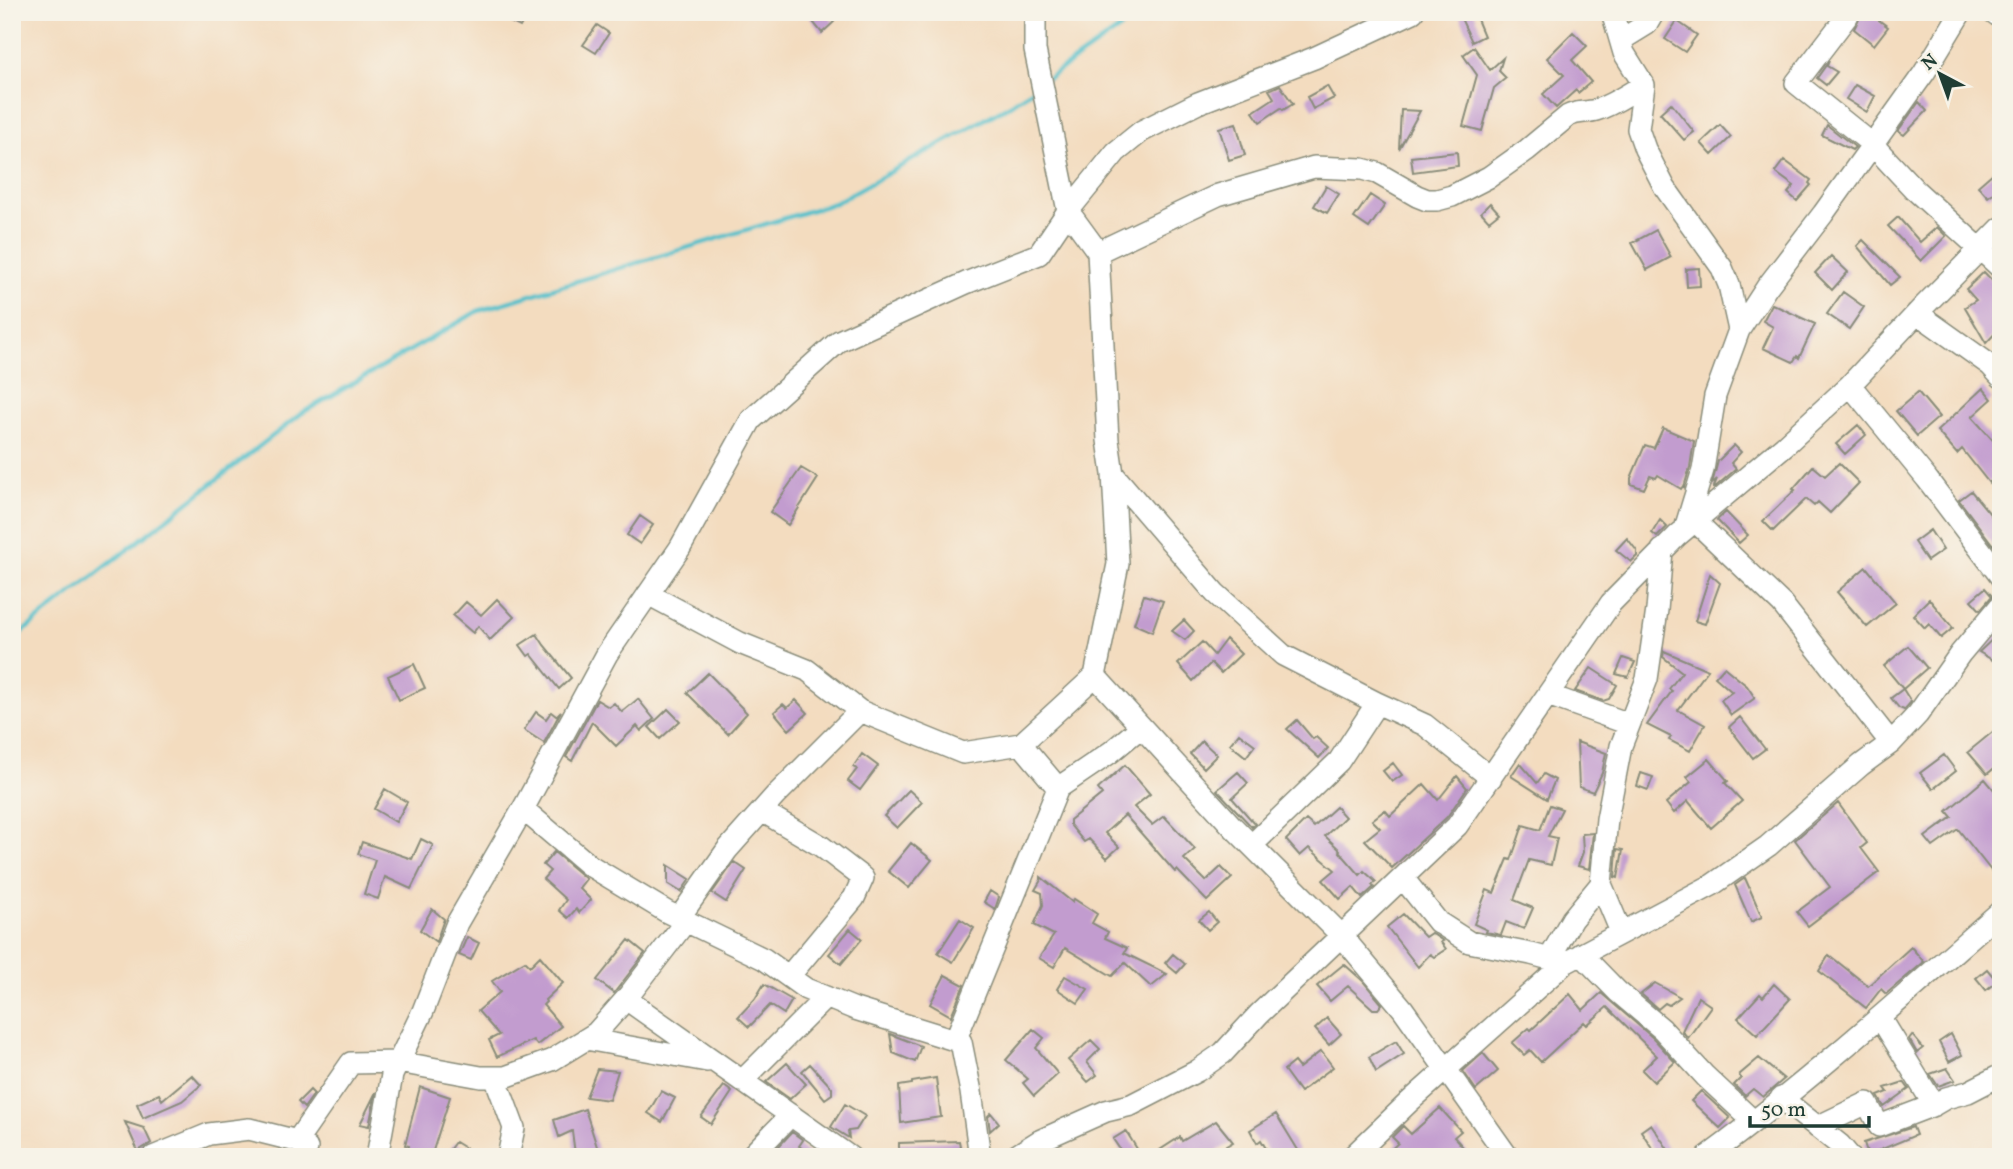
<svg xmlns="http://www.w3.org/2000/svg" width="2013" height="1169" viewBox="0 0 2013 1169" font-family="Vollkorn,serif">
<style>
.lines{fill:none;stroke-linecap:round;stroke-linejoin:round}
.stream{stroke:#53c0cb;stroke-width:4.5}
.building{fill:#c29ccf}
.minor-casing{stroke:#898c7a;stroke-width:24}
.minor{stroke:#fff;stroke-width:21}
</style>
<rect width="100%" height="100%" fill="#f7f3e8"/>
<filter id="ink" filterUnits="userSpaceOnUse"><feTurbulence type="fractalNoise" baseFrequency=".0143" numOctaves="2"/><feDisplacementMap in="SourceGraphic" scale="14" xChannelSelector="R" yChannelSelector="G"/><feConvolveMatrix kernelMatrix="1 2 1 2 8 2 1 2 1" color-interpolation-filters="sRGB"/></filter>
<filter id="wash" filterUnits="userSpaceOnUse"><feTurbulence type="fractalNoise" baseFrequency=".00686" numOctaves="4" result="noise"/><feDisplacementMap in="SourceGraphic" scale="28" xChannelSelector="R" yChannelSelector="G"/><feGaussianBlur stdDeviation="1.57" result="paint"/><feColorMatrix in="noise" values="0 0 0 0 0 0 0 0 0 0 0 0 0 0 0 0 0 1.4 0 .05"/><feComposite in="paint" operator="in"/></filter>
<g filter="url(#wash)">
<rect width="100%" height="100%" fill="#f3dcbf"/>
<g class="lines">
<!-- stream -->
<path class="stream" d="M1048,78l83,-57 6,-9
M12,640l290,-227 176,-102 357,-108 177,-99 24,-17"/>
</g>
<g id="blocks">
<!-- building -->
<path class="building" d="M490,12h38l-8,15z
M805,12h21l8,10 -12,11z
M1458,12h16l10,24 -12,6z
M1862,12h6l20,15 -14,18 -20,-16z
M1677,21l20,14 -12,17 -20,-13z
M597,25l12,8 -13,20 -13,-8z
M1573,32l14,14 -15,14 19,22 -13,11 -2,-3 -20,18 -13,-14 21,-19 -17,-17z
M1474,47l16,23 13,-12 -4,13 7,7 -12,10 -12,43 -19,-5 14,-51 -14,-20z
M1829,61l-2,5 10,6 -11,13 -9,-7z
M1280,85l13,19 -10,6 -2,-2 -21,14 -7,-10 21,-14 -5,-8z
M1855,85l20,11 -8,16 -21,-13z
M1327,86l7,12 -21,11 -6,-12z
M1919,102l8,9 -23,24 -6,-4z
M1671,103l23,29 -10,8 -24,-27z
M1401,110l19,1 -21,38z
M1236,123l9,32 -16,5 -10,-32z
M1720,125l11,12 -19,18 -11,-12z
M1827,125l28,22 -3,3 -30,-15z
M1457,152l1,14 -45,6 -2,-15z
M1784,160l27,20 -2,3 2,2 -14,16 -9,-8 6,-7 -19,-14z
M2001,166v21l-13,10 -10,-11z
M1326,186l13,8 -12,19 -13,-7z
M1370,195l15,10 -16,23 -15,-10z
M1490,203l9,10 -10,8 -8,-9z
M1898,217l22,25 17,-15 9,9 -25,25 -33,-35z
M1656,230l15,27 -24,13 -15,-27z
M1863,240l37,37 -10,8 -33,-39z
M1831,256l17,16 -16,18 -17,-17z
M1699,268l1,18 -13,1 -1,-18z
M1984,272l17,18v37l-15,16 -21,-36 11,-7 -10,-11z
M1843,292l21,15 -15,22 -22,-15z
M1772,304l43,20 -16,34 -2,-2 -4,6 -30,-14 10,-21 -10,-6z
M1983,388l9,11 -20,18 29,32v24l-12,10 -27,-34 -5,5 -20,-23z
M1918,392l21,25 -22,19 -21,-25z
M1858,425l8,10 -21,19 -9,-10z
M1663,428l31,13 -4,26 -6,20 -1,-1 -2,3 -23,-14 -2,3 -6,-2 -6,13 -13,-5v-6l14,-33 9,3z
M1734,445l7,7 -10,11 5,6 -23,20 4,-10 -5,5 6,-23z
M1839,463l20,20 -29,30 -12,-11 -4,4 -8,-7 -33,32 -10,-10 32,-31 -2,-1 20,-23 12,10z
M801,468l17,10 -30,47 -18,-13z
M1971,491l24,29 6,-5v23l-8,7 -34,-45z
M1726,512l22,23 -9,8 -22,-23z
M640,516l13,9 -13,19 -13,-9z
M1660,520l7,7 -10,10 -5,-4z
M1930,530l13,20 -16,11 -13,-19z
M1627,538l10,13v5l-6,6 -15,-12z
M1866,567l30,36 -29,24 -30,-35z
M1710,574l10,9 -15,41 -10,-3z
M1985,588l7,8 -12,14 -9,-10z
M1144,595l19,6 -11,31 -18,-8z
M497,599l17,18 -24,23 -12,-14 -5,7 -20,-17 13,-14 15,13z
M1929,599l24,29 -12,10 -12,-14 -4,4 -12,-13z
M1184,620l10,11 -9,9 -13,-9z
M2001,631v34l-22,-13z
M537,634l7,11 27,33 -12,11 -28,-35 -3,2 -8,-11z
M1226,639l15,15 -20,19 -10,-10 -18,18 -15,-17 24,-22 12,13z
M1908,646l19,22 -24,21 -19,-23z
M1664,651l44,19 -30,40 27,15 -15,26 -21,-11 2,-3 -24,-12 25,-34 -3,-2 13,-17 -19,-15z
M1623,658l12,4 -7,15 -12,-3z
M414,664l11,24 -26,12 -11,-24z
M1724,667l23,19 8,12 -24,17 -10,-15 11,-8 -17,-15z
M1591,668l26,17 -8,14 -6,2 -28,-10z
M708,673l39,40 -19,21 -41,-41z
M1903,689l8,13 -7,8 -5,-2 -8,-10z
M638,699l16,20 -13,12 -4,-5 -21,20 -24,-24 -20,39 -6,-4 31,-57 12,7 5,-4 8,9z
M796,700l12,13 -19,17 -15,-18 9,-8 4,4z
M668,709l12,12 -20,18 -11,-12z
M561,711l-17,32 -20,-13 12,-18 10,7 5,-7 5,4z
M1740,717l25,32 -12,9 -24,-31z
M1297,720l16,19 3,-2 12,11 -9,10 -32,-29z
M2001,725v38l-14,11 -19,-22z
M1239,733l16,12 -9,12 -16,-13z
M1202,741l15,14 -13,13 -14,-14z
M1577,742l29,11 -4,20 -9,19 -14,-5z
M862,754l16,12 -18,24 -12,-9 9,-12 -4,-2z
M1944,755l12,16 -23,18 -13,-16z
M1709,759l19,22 -3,2 17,18 -31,27 -23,-27 -14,12 -8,-10 25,-21 -4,-5z
M1393,763l9,12 -10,7 -9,-11z
M1520,763l17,20 7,-9 11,6 -8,19 -36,-23z
M1125,765l25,29 -16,13 18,18 12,-9 31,33 -11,10 22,22 15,-14 11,11 -25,23 -30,-31 -2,2 -50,-57 -20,18 14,14 -12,11 -18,-19 -5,3 -14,-17v-5l32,-26 -4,-5z
M1238,772l10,11 -16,15 23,26 -3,3 -35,-37z
M1641,773l12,4 -5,13 -11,-4z
M1457,776l10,12 -20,29 -55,51 -27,-28 15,-12 -8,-8 13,-10 5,6 34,-32 14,16z
M1985,779l16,19v69l-8,6 -35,-44 -25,18 -8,-10 27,-20 -5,-6z
M385,789l22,13 -11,20 -22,-13z
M909,790l13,12 -25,26 -13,-12z
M1838,803l29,40 -6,5 18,24 -71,54 -11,-14 33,-25 -35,-47z
M1550,805l12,4 -14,27 9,2 -6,27 -22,-5 -15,40 19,8 -9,21 -18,-7 -5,13 -15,-3 1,-2 -13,-6 13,-34 7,3 14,-34 3,1 12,-35 17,5z
M1336,807l9,10 -20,19 15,14 -1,1 21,24 4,-4 12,11 -4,3 2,2 -12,11 -9,-11 -13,12 -17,-19 12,-10 -26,-22 -9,8 -14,-16 20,-20 8,7z
M1593,833l-4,36 -11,-3 5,-14 -1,-18z
M421,839l12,6 -22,44 -26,-12 -7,22 -14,-5 11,-34 -17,-6 4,-12 50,17z
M911,843l21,17 -23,28 -21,-17z
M1617,849l6,1 -5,28 -3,-1z
M554,852l32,27 -7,9 12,12 -12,13 -3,-4 -8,9 -9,-8 7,-10 -23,-21 7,-8 -7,-6z
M734,862l12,8 -20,32 -14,-9z
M668,865l22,14 -9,13 -13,-8z
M1041,877l31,25 2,-3 23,15 -5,9 16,9 -3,6 22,10 -3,5 43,21 -16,13 -26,-24 -13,13 -47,-28 -11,19 -15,-9 15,-23 -20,-10 9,-20 -1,-12 -7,-3 6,-10z
M1745,878l17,39 -11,5 -16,-37z
M990,891l9,6 -4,12 -11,-7z
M432,909l12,10 -8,23 -16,-12z
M1209,912l8,10 -9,8 -9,-10z
M1403,914l22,23 6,-4 12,8 -2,1 5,7 -12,8 -4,-3 -12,13 -31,-40z
M960,919l14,9 -21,34 -15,-9z
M850,929l12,10 -21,25 -12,-10z
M467,937l12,6 -8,17 -12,-5z
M629,940l16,13 -31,40 -17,-13z
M1911,947l13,15 -38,32 -5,-5 -15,19 -47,-37 10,-16 39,31z
M1173,954l12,10 -8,9 -12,-10z
M540,956l23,27 -18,17 1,2 -3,3 18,21 -24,19 -4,-5 -36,17 -8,-17 10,-5 -21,-24 22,-19 -8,-11 33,-20 5,5z
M1344,964l19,17 19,23 -4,5h-5l-25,-23 -18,15 -13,-15z
M1987,969l10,12 -11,9 -10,-12z
M945,975l19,10 -13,31 -21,-12z
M1065,976l23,13 -10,14 -21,-14z
M1655,983l25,14 -11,8 -4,-2 -7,6 -17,-15z
M764,984l28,16 -8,14 -14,-9 -21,22 -11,-10 17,-18z
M1774,984l16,15 -33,36 -19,-17 22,-24 3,3z
M1601,993l52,45 22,24 -21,20 -12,-12 15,-14 -50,-49 -20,18 -3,-3 -43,40 -11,-12 -6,5 -12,-12 17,-15 2,2 39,-36 13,16z
M1698,997l13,9 -23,32 -6,-7z
M1327,1018l14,16 -12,11 -14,-16z
M1033,1029l11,9 -8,10 22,26 -24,22 -11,-13 5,-4 -22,-19z
M890,1034l31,12 -6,16 -22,-9z
M1951,1034l11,21 -13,7 -10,-20z
M1912,1035l11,13 -6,5 -8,-14z
M1091,1040l9,9 -13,13 10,13 -9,7 -20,-22z
M1396,1041l8,13 -28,18 -7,-15z
M1321,1051l12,16 -33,25 -16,-22 10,-8 5,6z
M1483,1053l15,18 -22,19 -13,-19z
M1759,1058l25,21 -21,18 -10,-8 -8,7 -11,-11 7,-7 -2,-3z
M787,1063l19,21 -16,15 -24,-17z
M810,1064l22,24v6l-7,5 -23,-28z
M1947,1068l8,12 -17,6 -8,-12z
M597,1069l21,2 -9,29 -23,-3z
M192,1075l9,10 -19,16 -39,17 -6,-14 22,-10 3,6z
M936,1078l5,39 -40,6 -2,-37 13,-2v-2z
M1904,1082l5,7 -25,18 -6,-11 10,-4 -3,-4z
M724,1086l8,6 -21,32 -10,-7z
M420,1087l30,10 -19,60h-24l2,-11 -4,-1z
M310,1090l4,4 -10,14 -6,-6z
M661,1091l14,7 -13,24 -14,-9z
M1701,1091l29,27 -10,10 -29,-27z
M376,1092l-7,34 -9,-2z
M845,1104l20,12 -9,14 -8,1 1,7 -18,-11z
M1440,1108l21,23 -7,6 18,20h-89l15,-14 -6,-6 11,-11 8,8z
M585,1109l13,41 -23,4 -3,-23 -13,6 -5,-17z
M991,1113l8,10 -9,8 -2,-15z
M1276,1114l22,36 -11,7h-16l-10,-17 -4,3 -7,-13z
M1216,1121l17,21 -26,15h-58l31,-20 2,4z
M125,1122l19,6 7,15 -13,8z
M1651,1124l22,33h-15l-17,-26z
M1913,1127l3,8 -48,20 -4,-12z
M1126,1131l16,26h-17l-12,-18z
M792,1132l11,8 -4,6 14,11h-44z
M959,1141l3,16h-63v-14z
M455,1142l24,15h-35z"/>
</g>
</g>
<g filter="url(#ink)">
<use href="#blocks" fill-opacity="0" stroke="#898c7a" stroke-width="2"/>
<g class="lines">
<!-- minor casing -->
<g class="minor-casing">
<path id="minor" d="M1035,12v38l33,161 30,41 10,188 5,34 5,90 -23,112 137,150 109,109 62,74 105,148
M1612,12l12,41 20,32 -6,44 7,20 20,39 57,80 7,17 10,45
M1844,12l4,3 -52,68 76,61 42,45 87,79
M1993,12l8,6
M1621,40l26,-16 7,-12
M1098,252l120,-57 96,-28 48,2 15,4 40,23 10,4h10l15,-4 37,-19 38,-27 41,-34c9,-5 18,-3 28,-6 17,-5 33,-17 48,-25
M1917,313l73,52 11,12
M1850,385l77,94 74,98
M1113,474l102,119 68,62 94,48
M1695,521l87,83 109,139
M1685,529l18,-59 12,-74 24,-66 28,-43 56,-73 101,-141 37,-61
M648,594l92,49 67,27 53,41 103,42 58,-9 37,44 -103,253
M1548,695l81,29
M1021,744l74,-68
M1058,788l53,-36 30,-25
M523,809l66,56 78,47 97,47 42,30 49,20 106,33 10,50 9,65
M762,811l59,35 42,32 -9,20 -64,77
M1252,845l87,-84 38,-58 48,22 66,53
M1403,878l35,44 31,20 62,12 34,9
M679,918l48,-68 48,-54 85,-85
M1621,932l-20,-48 6,-65 14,-73 26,-67 10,-69 5,-60
M1581,954l37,38 44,37 43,47 48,45
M1549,959l23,-40 29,-35
M626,999l224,158
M1880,1017l54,88
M586,1039l121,22
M495,1077l19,51 -6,29
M742,1081l84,-84
M1781,1098l59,47 10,12
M1817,1127l50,-24 12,23 55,-21 12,-7 22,-6 33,-17
M307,1148l-10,-7 54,-78 47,-1 83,15h24l47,-17 44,-27 30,-34 60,-78
M153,1157l56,-23 40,-5 48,12
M377,1157l15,-82 31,-64 34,-88 66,-114 84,-155 73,-106 71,-128 88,-79 127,-58 73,-29 29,-43 48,-59 26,-21 56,-28 116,-45 99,-46
M750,1157l41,-42
M1014,1157l25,-16 67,-30 25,-6 66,-34 26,-18 36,-39 198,-188 154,-223 66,-67 107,-90 66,-61 73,-78 78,-79
M1352,1157l56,-54 157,-140 147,-78 56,-39 93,-81 30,-22 27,-29 42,-60 41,-49
M1707,1157c102,-75 198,-162 294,-246"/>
</g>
<!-- minor -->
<use href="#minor" class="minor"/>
</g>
</g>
<!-- margin -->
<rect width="2013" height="1169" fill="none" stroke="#f7f3e8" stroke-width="42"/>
<!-- north arrow -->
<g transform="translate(1940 74) rotate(319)" stroke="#f7f3e8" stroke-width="5" paint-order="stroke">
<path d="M0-5L12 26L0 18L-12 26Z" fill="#1f3d34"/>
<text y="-10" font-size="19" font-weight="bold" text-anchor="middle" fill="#1f3d34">N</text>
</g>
<!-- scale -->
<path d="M1750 1116v10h119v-10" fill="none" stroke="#1f3d34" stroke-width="3.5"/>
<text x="1761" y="1116" font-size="21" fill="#1f3d34" stroke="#f7f3e8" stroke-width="5" paint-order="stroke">50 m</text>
</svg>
